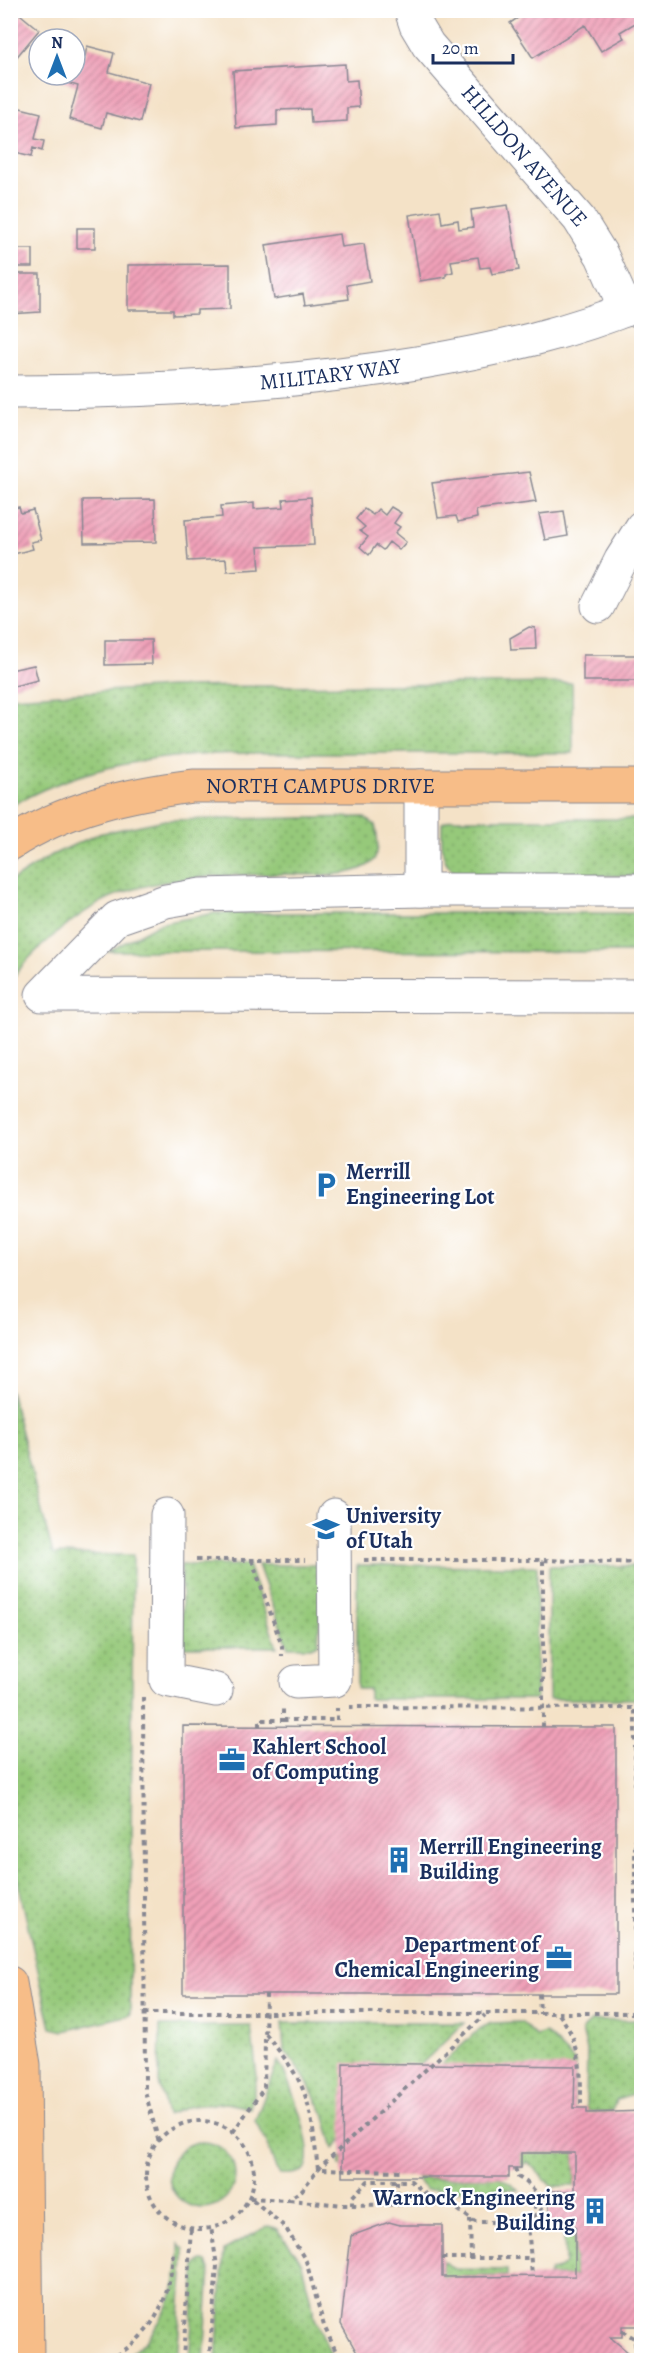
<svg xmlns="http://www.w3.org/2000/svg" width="652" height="2371" viewBox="0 0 652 2371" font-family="Alegreya,serif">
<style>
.grass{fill:url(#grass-dots);stroke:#587c6c;stroke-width:1.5}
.building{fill:url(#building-hatch)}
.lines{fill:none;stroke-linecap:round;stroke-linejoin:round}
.minor-casing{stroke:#888892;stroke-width:35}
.major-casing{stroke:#888892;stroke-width:35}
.path{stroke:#888892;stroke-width:4;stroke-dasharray:4.5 4.5;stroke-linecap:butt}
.minor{stroke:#fff;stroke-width:33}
.major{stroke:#f7bd88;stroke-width:33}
.path-bridge{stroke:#888892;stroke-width:4;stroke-dasharray:4.5 4.5;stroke-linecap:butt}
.labels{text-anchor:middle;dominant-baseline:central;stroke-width:4.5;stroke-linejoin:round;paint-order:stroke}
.street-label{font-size:22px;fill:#1b2f5e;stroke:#fff}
.poi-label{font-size:22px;font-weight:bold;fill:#1b2f5e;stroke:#fff;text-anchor:start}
</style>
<defs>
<pattern id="grass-dots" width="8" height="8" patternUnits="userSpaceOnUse" patternTransform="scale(1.5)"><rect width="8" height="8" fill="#96c97a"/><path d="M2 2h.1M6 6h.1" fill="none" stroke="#7aa467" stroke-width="1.8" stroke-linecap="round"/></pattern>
<pattern id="building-hatch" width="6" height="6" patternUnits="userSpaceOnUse" patternTransform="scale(1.5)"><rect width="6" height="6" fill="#f0a0b8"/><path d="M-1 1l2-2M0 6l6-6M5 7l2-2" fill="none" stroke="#c28399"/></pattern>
</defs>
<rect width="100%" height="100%" fill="#fff"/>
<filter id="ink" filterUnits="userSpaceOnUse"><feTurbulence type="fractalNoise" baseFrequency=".0167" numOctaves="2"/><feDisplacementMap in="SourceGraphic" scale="12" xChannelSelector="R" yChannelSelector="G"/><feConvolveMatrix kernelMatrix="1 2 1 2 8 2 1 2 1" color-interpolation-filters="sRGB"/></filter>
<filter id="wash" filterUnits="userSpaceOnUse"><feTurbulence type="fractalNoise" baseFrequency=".008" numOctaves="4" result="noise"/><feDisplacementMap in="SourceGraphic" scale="24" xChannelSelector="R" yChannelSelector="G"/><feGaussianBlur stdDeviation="1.35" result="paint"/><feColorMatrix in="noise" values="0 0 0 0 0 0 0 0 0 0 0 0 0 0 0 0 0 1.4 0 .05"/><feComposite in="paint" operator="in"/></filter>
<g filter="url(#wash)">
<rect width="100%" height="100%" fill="#f4e2c7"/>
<!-- grass -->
<path class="grass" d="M572,683l1,70c-79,0 -157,0 -236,0 -114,0 -224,-6 -326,53v-109l159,-10z
M364,817l11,8c3,14 7,33 -8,41 -24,13 -60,8 -86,8 -54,1 -111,1 -162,20 -23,8 -54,31 -72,47 -14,13 -26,24 -36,40v-100l41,-26 46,-21 67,-14z
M451,819h190v57l-184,-2c-18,-13 -15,-30 -15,-51z
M215,913h426v39l-532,-1 49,-27z
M10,1390l43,164 80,1 -3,460 -66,16 -13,-3 -40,-177z
M181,1565h67l29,82h-94z
M258,1565h65l-5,79 -7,3h-23z
M357,1565l180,1 -1,133h-167v-10h-12z
M549,1566h92v133h-92z
M641,2020v72l-24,8 -6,12 -23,-1 -2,-4 1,-57 -5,-20 10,-9z
M521,2022l15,14 10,-3 29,29 -1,46 -214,59 -20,-1 -1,-7 143,-132 9,-4z
M282,2023h182l-130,125 -10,-34 -20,-37 -20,-27z
M160,2026h91l6,51 -7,31 -24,-5 -36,3 -23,9 -8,-33z
M278,2061c11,16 38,89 28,106 -5,7 -19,8 -26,7l-4,-5 -8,-24 -13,-24z
M169 2175a33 33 0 1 1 66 0a33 33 0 1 1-66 0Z
M521,2153h54v33h-24l-24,-25 -6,7z
M500,2177l19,13h-93l-8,-9v-3z
M268,2226l8,2 21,27 5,9 13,54 18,42h-117l8,-110z
M575,2231v45h-27l2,-5 9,-2 6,-5 -1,-32z
M179,2244l5,5v11l-7,100h-54c6,-6 17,-13 24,-21 23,-28 34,-59 32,-95z
M203,2261l4,1 3,7 -6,91h-15l7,-94 3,-4z
M442,2261l13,8 52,1v6l-65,1z"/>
<g id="blocks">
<!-- building -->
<path class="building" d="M10,10h5l24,20 -29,35z
M530,10h112v9l-22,13 4,6 -23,13 -16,-26 -52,33 -23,-35z
M87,46l27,7 -5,19 40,11 -9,39 -34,-9 -4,15 -33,-9 9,-33 -29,-8 1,-3h25v-21l10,2z
M345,64l1,17 11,-1 2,27 -12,1v13l-36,2 -1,-14 -33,1v15l-41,3 -3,-57z
M12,106l29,7 -6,26 9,2 -2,10 -9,-3 -2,9 -21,-5z
M508,205l11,65 -27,4 -2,-7 -10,1 -2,-11 -27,4 2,11 -7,2v3l-26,4 -11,-66 31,-5 2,13 16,-3 1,9 14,-2 -2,-17z
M77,228h18v20h-18z
M339,234l2,13 23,-3 6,37 -23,4 2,14 -44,6 -2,-11 -29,5 -8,-54z
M18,249h15v18h-15z
M230,264v45l-33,1v4l-24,1v-5h-45v-45z
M10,274h30v38l-30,2z
M529,472l7,30 -60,8 1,8 -19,4 -2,-6 -18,2 -6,-35z
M311,497l3,48 -56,2 2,22 -33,2 -1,-12 -38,2 -3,-41 37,-3 -1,-11 33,-3v6l30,-2 -1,-8z
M155,499l1,43 -72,1 -1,-43z
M19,507l2,6 12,-3 8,30 -10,2 2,7 -23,6v-46z
M391,507l10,6 -7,10 6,4 -5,6 11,9 -7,8 -10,-8 -6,8 -7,-5 -7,10 -9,-8 8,-10 -8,-6 5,-4 -9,-8 8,-10 9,6 5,-6 7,6z
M564,511l4,25 -23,4 -6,-26z
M529,627l6,1 1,21 -25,1 -1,-12z
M105,640h46l1,24 -47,1z
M583,655h58v26h-58z
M34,665l4,15 -28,7v-17z
M183,1726l433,1v267h-433z
M343,2063l232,3 -1,42h13v5l55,-2v215h-20v11h-12l19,16 -1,7h-267l-20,-36 10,-88 38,-14 11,3h42v52l133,-1v-50h-26v-35h26v-38h-54v15h-12v9h-167z"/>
</g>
</g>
<g filter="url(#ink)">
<use href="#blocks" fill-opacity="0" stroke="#888892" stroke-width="1.5"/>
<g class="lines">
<!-- minor casing -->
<g class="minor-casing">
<g id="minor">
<path id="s1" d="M411,10l5,15 12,20 151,174 23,37 24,54"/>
<path id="s2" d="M10,392c139,0 276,-7 413,-30 75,-13 148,-29 219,-59"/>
<path d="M598,606l23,-46 21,-33"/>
<path d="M421,786v104"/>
<path d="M642,890h-221l-220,5 -35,6 -49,17 -75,77 600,1"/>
<path d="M167,1515l-1,165 50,10"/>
<path d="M296,1682l39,-2 -1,-164"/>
</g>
</g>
<!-- major casing -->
<g class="major-casing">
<g id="major">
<path id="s3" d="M10,844c55,-36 119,-50 183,-58h449"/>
<path d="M10,1983l14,82 3,295"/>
</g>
</g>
<!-- path -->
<path class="path" d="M196,1560h109
M252,1560l30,86v10
M364,1560h179l99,3
M143,1697l2,394 13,48
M349,1707l286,1v251l7,1
M283,1720h54v-12
M259,1726v-6h24v-11
M543,1727v-167
M635,1959v54
M539,1994l1,20
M144,2013h498
M559,2014c23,31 22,57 22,94
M266,2034c12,16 26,32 35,51 12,26 13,56 17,84l83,2
M146 2175a54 54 0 1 1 108 0a54 54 0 1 1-108 0Z
M233,2132l31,-44 2,-94
M515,2168l3,9 8,5 9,9v24
M397,2181v24
M250,2198l38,2 14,-10 16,-21 167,-154
M253,2200l32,27 21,34 18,65 16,34
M289,2200l55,5 106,-1 25,18h53l21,-19
M352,2205v-8l16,-16h43l26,23
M470,2219l1,39
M528,2222l4,54
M442,2258h89
M622,2331l12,7 4,22
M109,2360h1
M183,2360l8,-132
M209,2360l8,-94 -6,-39"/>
<!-- minor -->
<use href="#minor" class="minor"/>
<!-- major -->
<use href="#major" class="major"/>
<!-- path-bridge -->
<path class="path-bridge" d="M10,2359l99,1c45,-25 62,-60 64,-110"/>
</g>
</g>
<!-- icons -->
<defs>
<g id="parking-bare" transform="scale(2.07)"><path d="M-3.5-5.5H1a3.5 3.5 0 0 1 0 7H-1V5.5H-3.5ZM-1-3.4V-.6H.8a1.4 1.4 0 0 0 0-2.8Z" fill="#1f6fb2" stroke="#fff" stroke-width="2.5" paint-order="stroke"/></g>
<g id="university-bare" transform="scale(2.07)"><path d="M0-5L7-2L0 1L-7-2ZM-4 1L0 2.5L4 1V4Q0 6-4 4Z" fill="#1f6fb2" stroke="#fff" stroke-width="2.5" paint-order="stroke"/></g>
<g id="office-bare" transform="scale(2.07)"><path d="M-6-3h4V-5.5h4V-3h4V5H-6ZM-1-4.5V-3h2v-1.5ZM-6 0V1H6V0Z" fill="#1f6fb2" stroke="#fff" stroke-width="2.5" paint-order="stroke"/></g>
<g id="building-bare" transform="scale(2.07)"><path d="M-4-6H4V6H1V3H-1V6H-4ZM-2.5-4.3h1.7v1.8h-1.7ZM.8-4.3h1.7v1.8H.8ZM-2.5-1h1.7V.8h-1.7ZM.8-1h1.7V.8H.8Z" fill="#1f6fb2" stroke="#fff" stroke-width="2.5" paint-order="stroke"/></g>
</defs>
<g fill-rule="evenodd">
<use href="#parking-bare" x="326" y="1185"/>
<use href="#university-bare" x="326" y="1529"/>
<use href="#office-bare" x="232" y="1760"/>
<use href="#building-bare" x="399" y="1860"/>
<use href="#office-bare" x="559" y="1958"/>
<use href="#building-bare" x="595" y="2211"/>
</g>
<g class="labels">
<!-- street labels -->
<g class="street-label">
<text stroke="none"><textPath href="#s1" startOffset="186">HILLDON AVENUE</textPath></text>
<text stroke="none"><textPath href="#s2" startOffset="321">MILITARY WAY</textPath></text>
<text stroke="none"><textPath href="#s3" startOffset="321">NORTH CAMPUS DRIVE</textPath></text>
</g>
<!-- poi labels -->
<g class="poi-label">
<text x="346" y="1172">Merrill<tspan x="346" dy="25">Engineering Lot</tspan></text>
<text x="346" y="1516">University<tspan x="346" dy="25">of Utah</tspan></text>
<text x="252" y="1747">Kahlert School<tspan x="252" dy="25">of Computing</tspan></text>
<text x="419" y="1847">Merrill Engineering<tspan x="419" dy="25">Building</tspan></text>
<text x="539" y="1945" text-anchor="end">Department of<tspan x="539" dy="25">Chemical Engineering</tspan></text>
<text x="575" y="2198" text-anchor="end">Warnock Engineering<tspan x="575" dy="25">Building</tspan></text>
</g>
</g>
<!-- margin -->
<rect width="652" height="2371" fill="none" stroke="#fff" stroke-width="36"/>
<!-- north arrow -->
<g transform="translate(57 57)"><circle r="28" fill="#ffffff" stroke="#a4acbf" stroke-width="1.5"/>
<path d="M0-4.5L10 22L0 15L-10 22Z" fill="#1f6fb2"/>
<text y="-9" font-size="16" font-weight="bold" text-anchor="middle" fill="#1b2f5e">N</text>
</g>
<!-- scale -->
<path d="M433 54v9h80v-9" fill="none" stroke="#1b2f5e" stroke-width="3"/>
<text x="442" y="54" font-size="18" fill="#1b2f5e" stroke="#ffffff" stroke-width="4.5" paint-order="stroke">20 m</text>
</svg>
